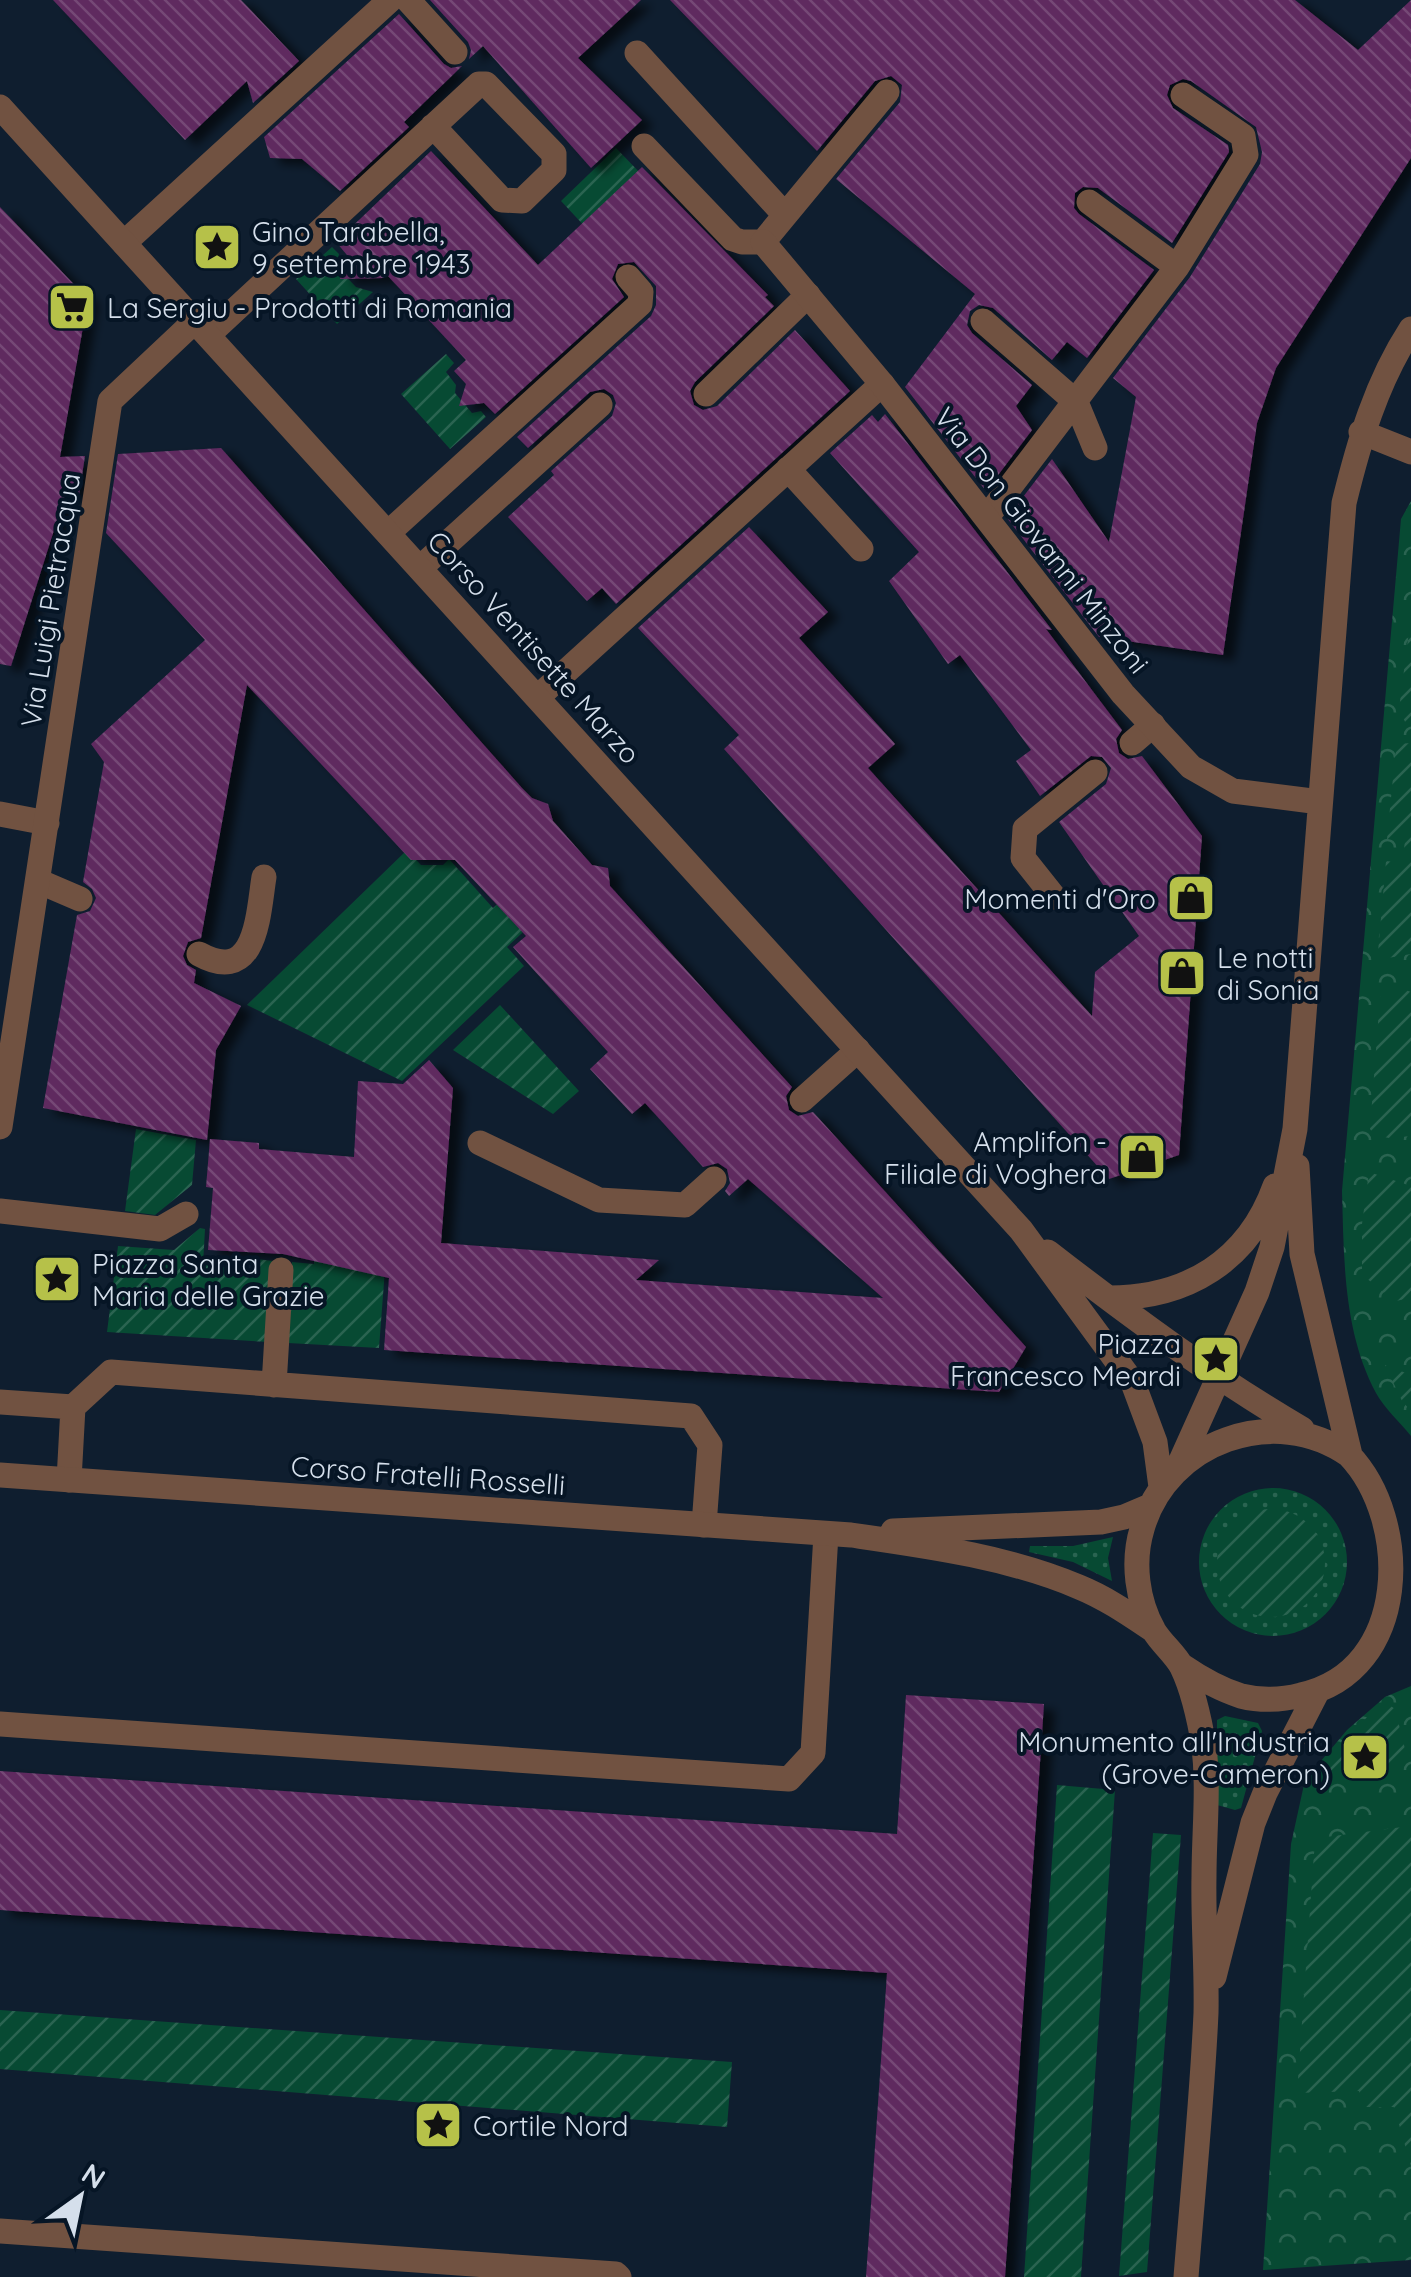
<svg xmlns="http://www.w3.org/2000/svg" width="1411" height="2277" viewBox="0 0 1411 2277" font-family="Quicksand,sans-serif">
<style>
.grass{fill:url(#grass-dots)}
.park{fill:url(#park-crowns)}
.garden{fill:url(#garden-furrows)}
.building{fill:url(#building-back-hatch);filter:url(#shadow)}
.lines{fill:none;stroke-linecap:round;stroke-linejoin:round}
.service{stroke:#715241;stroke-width:25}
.minor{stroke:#715241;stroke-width:25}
.labels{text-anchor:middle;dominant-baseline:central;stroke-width:8;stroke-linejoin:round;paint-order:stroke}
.poi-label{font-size:28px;fill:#d5dfeb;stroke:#061525;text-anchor:start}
.street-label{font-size:28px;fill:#d5dfeb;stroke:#061525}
</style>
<defs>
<pattern id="grass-dots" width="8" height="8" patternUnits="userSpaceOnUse" patternTransform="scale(2.5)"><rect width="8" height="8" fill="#074a33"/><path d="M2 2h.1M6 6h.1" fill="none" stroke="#2a6451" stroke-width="1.8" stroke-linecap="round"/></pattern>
<pattern id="park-crowns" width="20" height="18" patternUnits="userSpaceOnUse" patternTransform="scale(2.5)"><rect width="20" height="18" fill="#074a33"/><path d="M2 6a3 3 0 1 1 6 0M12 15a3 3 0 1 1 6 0" fill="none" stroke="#2a6451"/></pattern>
<pattern id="garden-furrows" width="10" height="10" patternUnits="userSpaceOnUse" patternTransform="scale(2.5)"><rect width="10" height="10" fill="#074a33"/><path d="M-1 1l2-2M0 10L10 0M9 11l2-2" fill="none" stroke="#2a6451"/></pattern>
<pattern id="building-back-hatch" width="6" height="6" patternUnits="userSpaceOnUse" patternTransform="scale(2.5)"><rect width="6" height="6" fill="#5f295f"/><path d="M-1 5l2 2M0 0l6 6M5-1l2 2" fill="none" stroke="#754876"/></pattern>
<filter id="shadow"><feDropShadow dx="11" dy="6" stdDeviation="5" flood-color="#0009"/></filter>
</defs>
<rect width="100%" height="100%" fill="#0f1e2f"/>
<!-- grass -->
<path class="grass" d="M1199 1562a74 74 0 1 1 148 0a74 74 0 1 1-148 0Z
M1113,1537l-5,21 4,23 -39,-19 -44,-10 1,-6h43z
M1225,1716l33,7 4,8 -21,77 -6,2 -18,-5v-85z"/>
<!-- park -->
<path class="park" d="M1411,501v935c-11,-14 -27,-28 -35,-43 -33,-62 -32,-135 -34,-202l59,-672z
M1411,1686v574l-148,10 28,-426 14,-64 42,-50 38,-33z"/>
<!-- garden -->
<path class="garden" d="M616,148l57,59 -56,54 -56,-60z
M332,247l7,7 -3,12 20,21 17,5 -36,32 -41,-45z
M446,354l8,9 -8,9 10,13 -1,8 17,20 9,-2 5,6 -36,32 -49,-55z
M1411,616v110h-4l-8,-17z
M1411,743v211l-29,5 -4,-7 8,-91 16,2 3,-22 -18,-2 8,-82 2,-13z
M407,850l14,15h22l6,-6 44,49 16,-14 25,28 -27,25 17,19 -122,115 -155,-76z
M1403,989l8,3v144l-22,2 -15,-3 -4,-6 10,-132z
M500,1005l79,86 -26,23 -100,-64z
M136,1129l60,11 -4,45 -37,30 -30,-4z
M324,1158l69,6 -14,184 -91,-5 4,-81 22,2z
M1369,1172l42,14v105l-6,8 -9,2 -34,-26v-51z
M200,1228l5,1 -2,36 53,5 1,-11 16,2 -5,81 -161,-10 11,-86 56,4z
M1385,1365l26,10v36l-9,-10z
M1217 1563a54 54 0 1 1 108 0a54 54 0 1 1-108 0Z
M1385,1702l10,7 13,52 -67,17 -23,-7 32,-39z
M1057,1785l58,5 -34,487h-57z
M1410,1826l1,7v333l-17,-59h-33l-2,-16 -62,2 17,-240 3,-11 9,-5z
M1153,1833l28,2 -34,437 -28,4z
M0,2010l732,52 -5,65 -727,-58z"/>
<!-- building -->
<path class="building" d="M53,0h188l58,61 -46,42 -6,-22 -62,59z
M430,0h211l-63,58 64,62 -51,48 -108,-122 -14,13 2,-9 -3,-8z
M670,0h625l63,50 53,-50v158l-135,210 -19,55 -34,232 -124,-18 -92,-119 45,-59 57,83 27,-145 -23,-19 77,-101 70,-113 2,-12 -6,-25 -65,-46 -8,-2 -13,6 -3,10 6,13 55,37 1,7 -57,91 -74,-55 -15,-1 -8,6 -1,15 5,6 75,56 -67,88 -20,-16 -15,18 -59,-52 -14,-3 -9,6 -3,14 5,8 60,52 -16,21 16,24 -46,61 -81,-104 70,-93 -139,-115 64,-77 2,-17 -11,-9 -16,5 -58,70z
M399,14l45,50 7,4 11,-2 -58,56 5,5 -69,64 -38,-32 -32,-1 -6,-21z
M431,151l107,114 104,-98 126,128 -3,2 9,9 -79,76 -5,9 4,14 9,5 14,-4 78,-76 55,61 -234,213 -14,-16 -15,13 -79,-84 46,-42 -3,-4 61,-55 4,-13 -3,-8 -9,-6 -14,3 -62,56 -11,-11 134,-121 5,-11v-19l-22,-24 -16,2 -6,15 12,18 -129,117 -11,-11 -25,3 7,-22 -12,-13 12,-11 -79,-85 -4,3 -43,1 7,-24 -11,-13z
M0,207l88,92 -28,158 25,-1 -7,45 -11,-12 -56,177 -11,-2z
M885,414l167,216 -6,-1 76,101 -6,9 3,14 9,6 14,-3 60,80 -23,319 -70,24 -385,-430 15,-14 -101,-107 111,-101 79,85 -29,26 96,106 -27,24 224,248 3,-44 44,-36 -80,-114 47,-38 5,-16 -9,-11 -11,-1 -51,40 -24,-35 15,-11 -71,-95 -12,9 -59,-83 30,-29 -89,-99 42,-38 6,7z
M221,448l301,340 10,10 16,6 5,17 39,44 16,3 2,18 182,201 -6,9 3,14 9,6 15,-4 213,235 -27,45 -615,-42 5,-72 -106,-24 -75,-4 5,-62 -7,-1 4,-48 49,4v6l95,8 4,-76 45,3 26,-24 24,28 -12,155 218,17 -23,20 247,18 -135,-119 -19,17 -4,-5 5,-8 -3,-14 -9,-6 -15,4 -58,-64 -13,11 -42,-45 18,-17 -95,-105 13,-11 -71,-76h-44l-164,-175 -46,253 -13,4 -5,14 4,9 9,5 -2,13 47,23 -25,44 -9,90 -164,-32 34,-193 13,-4 6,-13 -4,-9 -9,-7 21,-120 -13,-18 114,-104 -99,-107 12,-79z
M906,1695l138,9 -39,573h-139l21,-304 -887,-63v-139l897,63z"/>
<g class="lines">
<!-- service -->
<path class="service" d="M408,0l47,52
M637,53l147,161
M644,146l89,93 9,3h21l124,-150
M1089,202l88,65
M124,243l266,-243
M983,321l93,81 19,46
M208,335l271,-251h7l68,70v16l-32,31 -20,-1 -69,-74
M706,394l102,-99
M788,469l73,80
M987,517l190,-250 69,-112 -3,-19 -60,-41
M388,533l252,-229 1,-12 -13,-15
M420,568l180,-163
M539,696l343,-312
M1132,743l21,-18
M0,814l47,9
M38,881l42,18
M1054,897l-31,-39 2,-29 70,-57
M199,954c58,32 59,-40 65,-77
M802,1100l56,-50
M480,1143l119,57 86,5 29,-26
M0,1211l160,18 26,-15
M274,1385l7,-115
M0,1402l73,5 -4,73
M73,1407l38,-35 580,44 19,29 -6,80
M0,1724l789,55 24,-26 13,-219
M0,2231l616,43 3,3"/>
<!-- minor -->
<path class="minor" d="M0,107l1021,1123 112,153 22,59 6,45
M763,242l119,142 241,310 68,73 42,24 87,11
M1361,432l50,20
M0,1127l110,-726 85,-80
M1297,1166l5,88 48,201
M1048,1252c81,63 165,125 254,177
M1109,1298c78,0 139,-37 166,-112
M1180,1463l77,-171 15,-45 23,-118 49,-626c15,-61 32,-120 67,-174
M0,1475l851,60c76,11 158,22 228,52 27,11 50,27 74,43
M893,1531l208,-9 23,-5 26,-11
M1181,1665c19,13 38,24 60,31 20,5 41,4 60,-1 110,-24 110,-175 48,-240 -74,-52 -182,-14 -207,74 -10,33 -5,72 12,102 8,13 21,23 28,36 11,23 18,55 22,80 5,43 0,87 0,129 -1,46 3,91 2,137 -4,88 -13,176 -20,264
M1214,1977l39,-154 12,-30 52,-101"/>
</g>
<!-- icons -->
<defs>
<g id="sight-square" transform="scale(2.5)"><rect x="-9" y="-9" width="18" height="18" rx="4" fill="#b6c149" stroke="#061525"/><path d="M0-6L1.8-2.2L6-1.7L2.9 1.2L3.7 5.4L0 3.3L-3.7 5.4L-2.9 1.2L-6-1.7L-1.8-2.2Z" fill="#111"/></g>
<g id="supermarket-square" transform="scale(2.5)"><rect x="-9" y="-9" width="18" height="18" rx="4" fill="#b6c149" stroke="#061525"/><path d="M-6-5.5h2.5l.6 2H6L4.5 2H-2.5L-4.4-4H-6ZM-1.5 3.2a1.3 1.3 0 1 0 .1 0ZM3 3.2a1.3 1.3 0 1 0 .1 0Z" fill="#111"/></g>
<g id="shop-square" transform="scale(2.5)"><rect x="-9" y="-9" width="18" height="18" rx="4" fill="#b6c149" stroke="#061525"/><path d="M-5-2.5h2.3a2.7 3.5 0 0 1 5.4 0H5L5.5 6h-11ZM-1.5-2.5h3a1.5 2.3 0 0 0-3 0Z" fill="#111"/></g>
</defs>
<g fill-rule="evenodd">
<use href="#sight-square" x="217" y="247"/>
<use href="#supermarket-square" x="72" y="307"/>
<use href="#shop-square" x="1191" y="898"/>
<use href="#shop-square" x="1182" y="973"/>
<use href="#shop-square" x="1142" y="1157"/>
<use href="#sight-square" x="57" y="1279"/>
<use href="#sight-square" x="1216" y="1359"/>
<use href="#sight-square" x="1365" y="1757"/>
<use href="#sight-square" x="438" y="2125"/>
</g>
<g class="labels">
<!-- poi labels -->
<g class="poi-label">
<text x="252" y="231">Gino Tarabella,<tspan x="252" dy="32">9 settembre 1943</tspan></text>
<text x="107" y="307">La Sergiu - Prodotti di Romania</text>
<text x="1156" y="898" text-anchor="end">Momenti d'Oro</text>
<text x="1217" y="957">Le notti<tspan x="1217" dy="32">di Sonia</tspan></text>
<text x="1107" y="1141" text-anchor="end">Amplifon -<tspan x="1107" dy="32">Filiale di Voghera</tspan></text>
<text x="92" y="1263">Piazza Santa<tspan x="92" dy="32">Maria delle Grazie</tspan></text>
<text x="1181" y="1343" text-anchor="end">Piazza<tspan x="1181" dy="32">Francesco Meardi</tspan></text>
<text x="1330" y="1741" text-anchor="end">Monumento all'Industria<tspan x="1330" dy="32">(Grove-Cameron)</tspan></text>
<text x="473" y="2125">Cortile Nord</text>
</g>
<!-- street labels -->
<g class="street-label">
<text transform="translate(1042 540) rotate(52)">Via Don Giovanni Minzoni</text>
<text transform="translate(50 600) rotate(-81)">Via Luigi Pietracqua</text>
<text transform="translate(534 647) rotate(48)">Corso Ventisette Marzo</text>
<text transform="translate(428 1475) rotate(4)">Corso Fratelli Rosselli</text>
</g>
</g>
<!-- north arrow -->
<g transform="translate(80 2197) rotate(33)" stroke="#061525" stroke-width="8" paint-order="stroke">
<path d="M0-8L18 38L0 25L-18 38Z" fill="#d5dfeb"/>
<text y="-15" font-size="28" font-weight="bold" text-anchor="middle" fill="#d5dfeb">N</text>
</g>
</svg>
